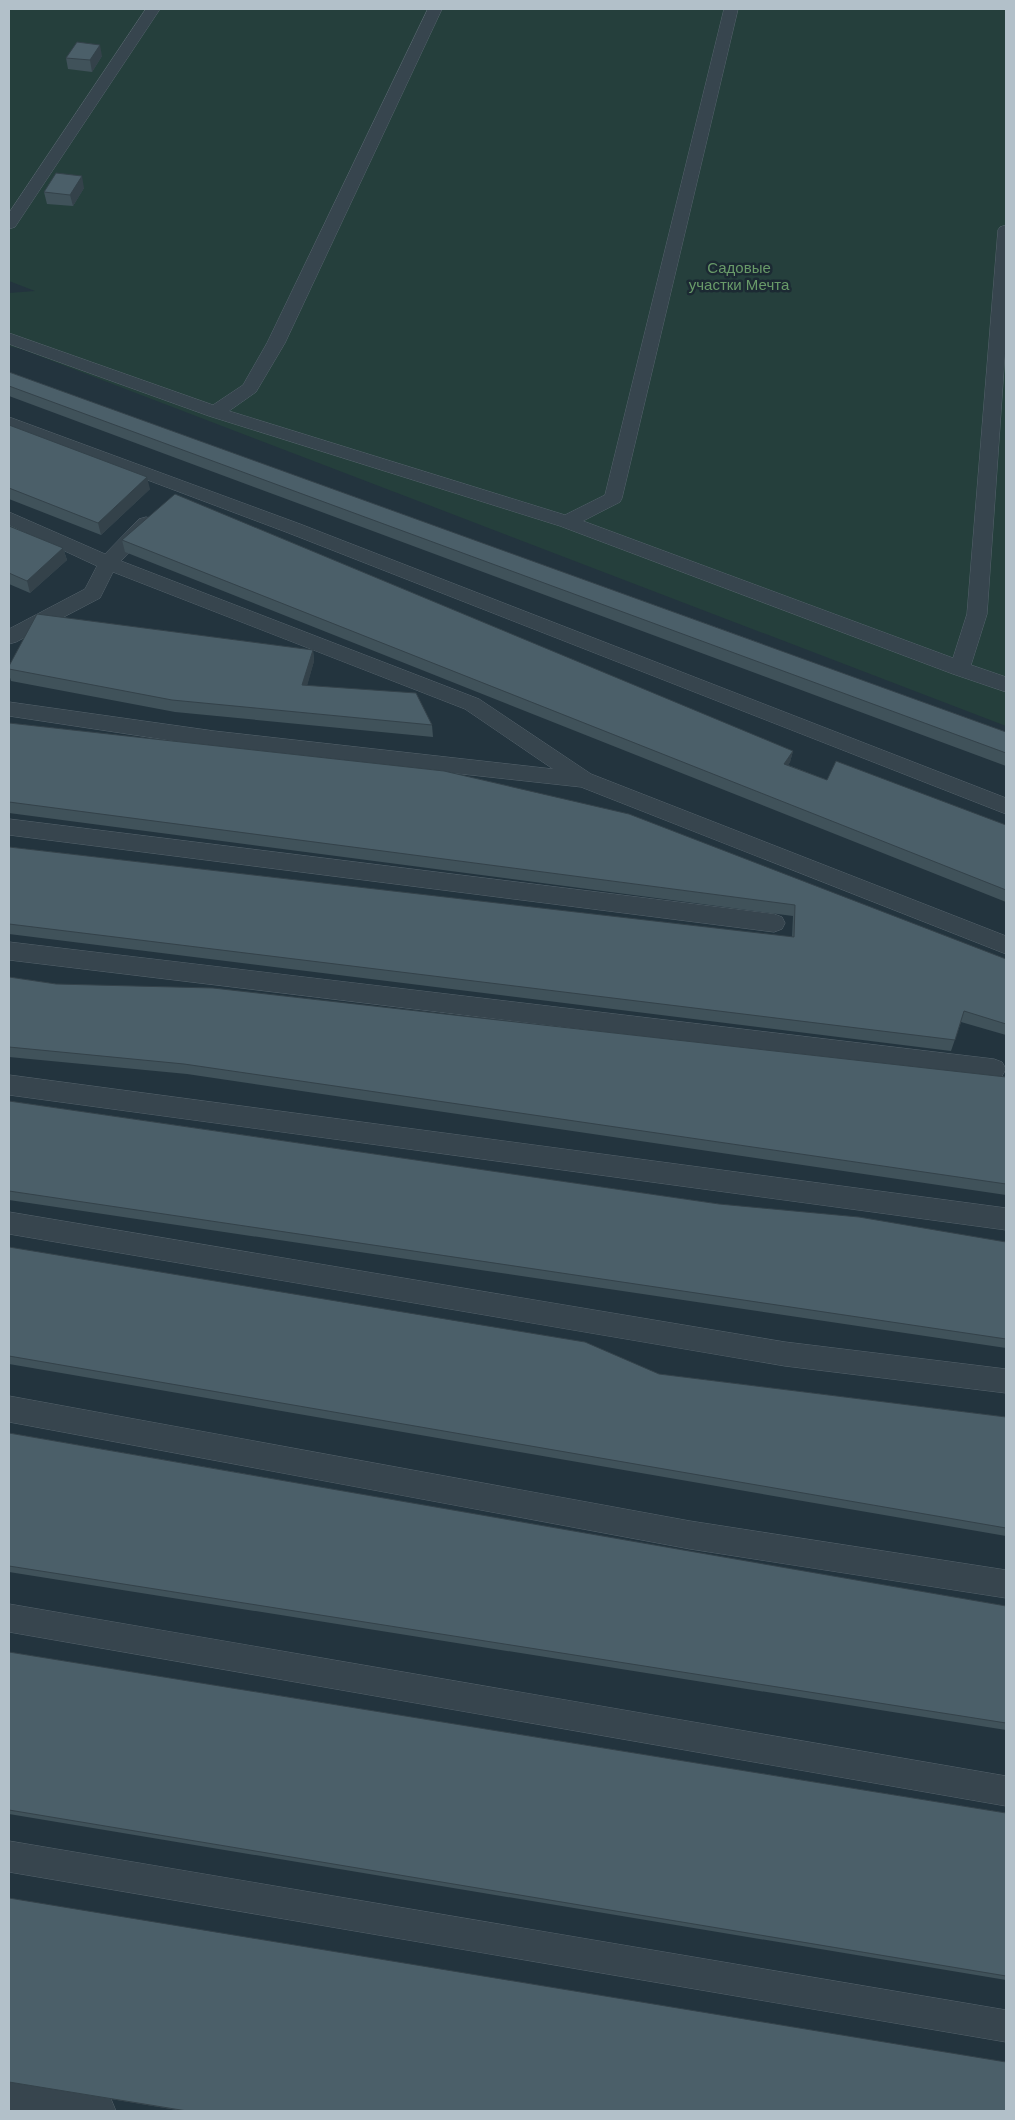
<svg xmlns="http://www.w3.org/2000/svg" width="1015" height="2120" viewBox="0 0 1015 2120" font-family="Arial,sans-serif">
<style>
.green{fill:#253f3c}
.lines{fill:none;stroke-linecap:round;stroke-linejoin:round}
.lane-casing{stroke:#55636c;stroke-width:1}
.lane{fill:#37454e;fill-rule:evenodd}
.wall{fill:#40525a}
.shaded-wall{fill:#34424a}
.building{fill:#4b5f69;stroke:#34424a}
.labels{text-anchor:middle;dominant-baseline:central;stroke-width:5;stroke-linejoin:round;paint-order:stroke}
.far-park-label{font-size:15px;fill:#699b69;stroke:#1c2a33}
</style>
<rect width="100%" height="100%" fill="#23343e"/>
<!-- green -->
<path class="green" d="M9,9h997v717l-985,-377 -12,-3v-53l26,-2 -26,-10z"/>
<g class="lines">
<!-- lane casing -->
<g class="lane-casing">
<path id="lane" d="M146,9h14l-143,215 -2,3 -6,2v-16z
M428,9h14l-157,334 -29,49 -27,19 336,104 40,-20 119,-486h14l-116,489 -2,4 -37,19 370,137 14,-44 31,-384 2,-3 6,-2v114l-19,275 -16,51 35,12v15l-53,-18 -393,-148 -351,-110 -200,-72v-11l204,72 30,-20 24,-42z
M9,417l291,107 706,274v16l-720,-282 -277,-104z
M9,512l96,42 34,-35 7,-2 7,2 2,4 -2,4 -32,34 358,138 112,75 415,162v18l-425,-167 -367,-40 -205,-31v-14l205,29 339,38 -88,-60 -352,-137 -13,26 -84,44 -7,2v-15l76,-40 12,-23 -88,-41z
M9,819l765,95 8,3 3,6 -3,6 -8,3 -765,-97z
M9,942l985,117 8,3 4,7 -4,7 -8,3 -985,-119z
M9,1075l997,133v22l-997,-135z
M9,1212l776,130 221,27v24l-221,-27 -776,-132z
M9,1396l681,125 316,49v28l-316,-49 -681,-127z
M9,1604l997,172v30l-997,-174z
M9,1841l997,169v32l-997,-170z
M9,2080l90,14 12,5 5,12h-107z"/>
</g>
<!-- lane -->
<use href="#lane" class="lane"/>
</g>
<!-- wall -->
<path class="wall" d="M102,56l-10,16 -24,-3 -2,-11z
M84,188l-11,18 -26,-2 -3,-12z
M9,372l997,360v34l-997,-370z
M9,425l141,64 -49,46 -92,-36z
M9,526l54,22 4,12 -37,33 -21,-9z
M122,540l671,211 -3,11 -2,3 39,15 179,45v77l-881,-350z
M313,650l1,11 -7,24 125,40 1,12 -258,-25 -164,-31 -2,-7v-8z
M9,723l435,48 562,188v76l-45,-13 -10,29 -942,-117v-87l783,90 1,-21 -784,-103z
M9,977l47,7 950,93v118l-819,-121 -178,-17z
M9,1101l710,103 287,38v106l-997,-148z
M9,1247l650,127 347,43v119l-997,-172z
M9,1433l997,173v124l-997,-158z
M9,1652l997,161v167l-997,-166z
M9,1898l997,213h-823l-174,-29z"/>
<!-- shaded-wall -->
<path class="shaded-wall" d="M100,45l2,11 -10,16 -2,-12z
M82,176l2,12 -11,18 -3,-11z
M147,477l3,12 -49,46 -3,-12z
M63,548l4,12 -37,33 -3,-12z
M313,650l1,11 -10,36 -2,-12z
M793,751l-3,11 -8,13 2,-11z"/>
<!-- building -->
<path class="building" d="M77,42l23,3 -10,15 -24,-2z
M56,173l26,3 -12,19 -26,-3z
M9,372l997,360v21l-997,-367z
M9,425l138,52 -49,46 -89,-35z
M175,494l618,257 -9,13 43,16 9,-19 170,64v65l-884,-350z
M9,526l54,22 -36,33 -18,-8z
M37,614l276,36 -11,35 114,8 16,32 -260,-25 -163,-31v-3z
M9,723l435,48 185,43 377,145v65l-42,-13 -9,29 -946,-116v-77l785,90 1,-32 -786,-103z
M9,977l47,7 157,4 793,89v107l-822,-120 -175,-17z
M9,1101l710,103 140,13 147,25v97l-997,-148z
M9,1247l576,95 74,32 347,43v111l-997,-172z
M9,1433l997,173v117l-997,-157z
M9,1652l997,161v163l-997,-166z
M9,1898l997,164v49h-819l-178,-29z"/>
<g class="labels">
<!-- far-park labels -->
<g class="far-park-label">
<text x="739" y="267">Садовые<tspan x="739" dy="17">участки Мечта</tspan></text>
</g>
</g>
<!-- border -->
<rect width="1015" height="2120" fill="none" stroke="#b2c0c9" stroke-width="20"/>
</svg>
